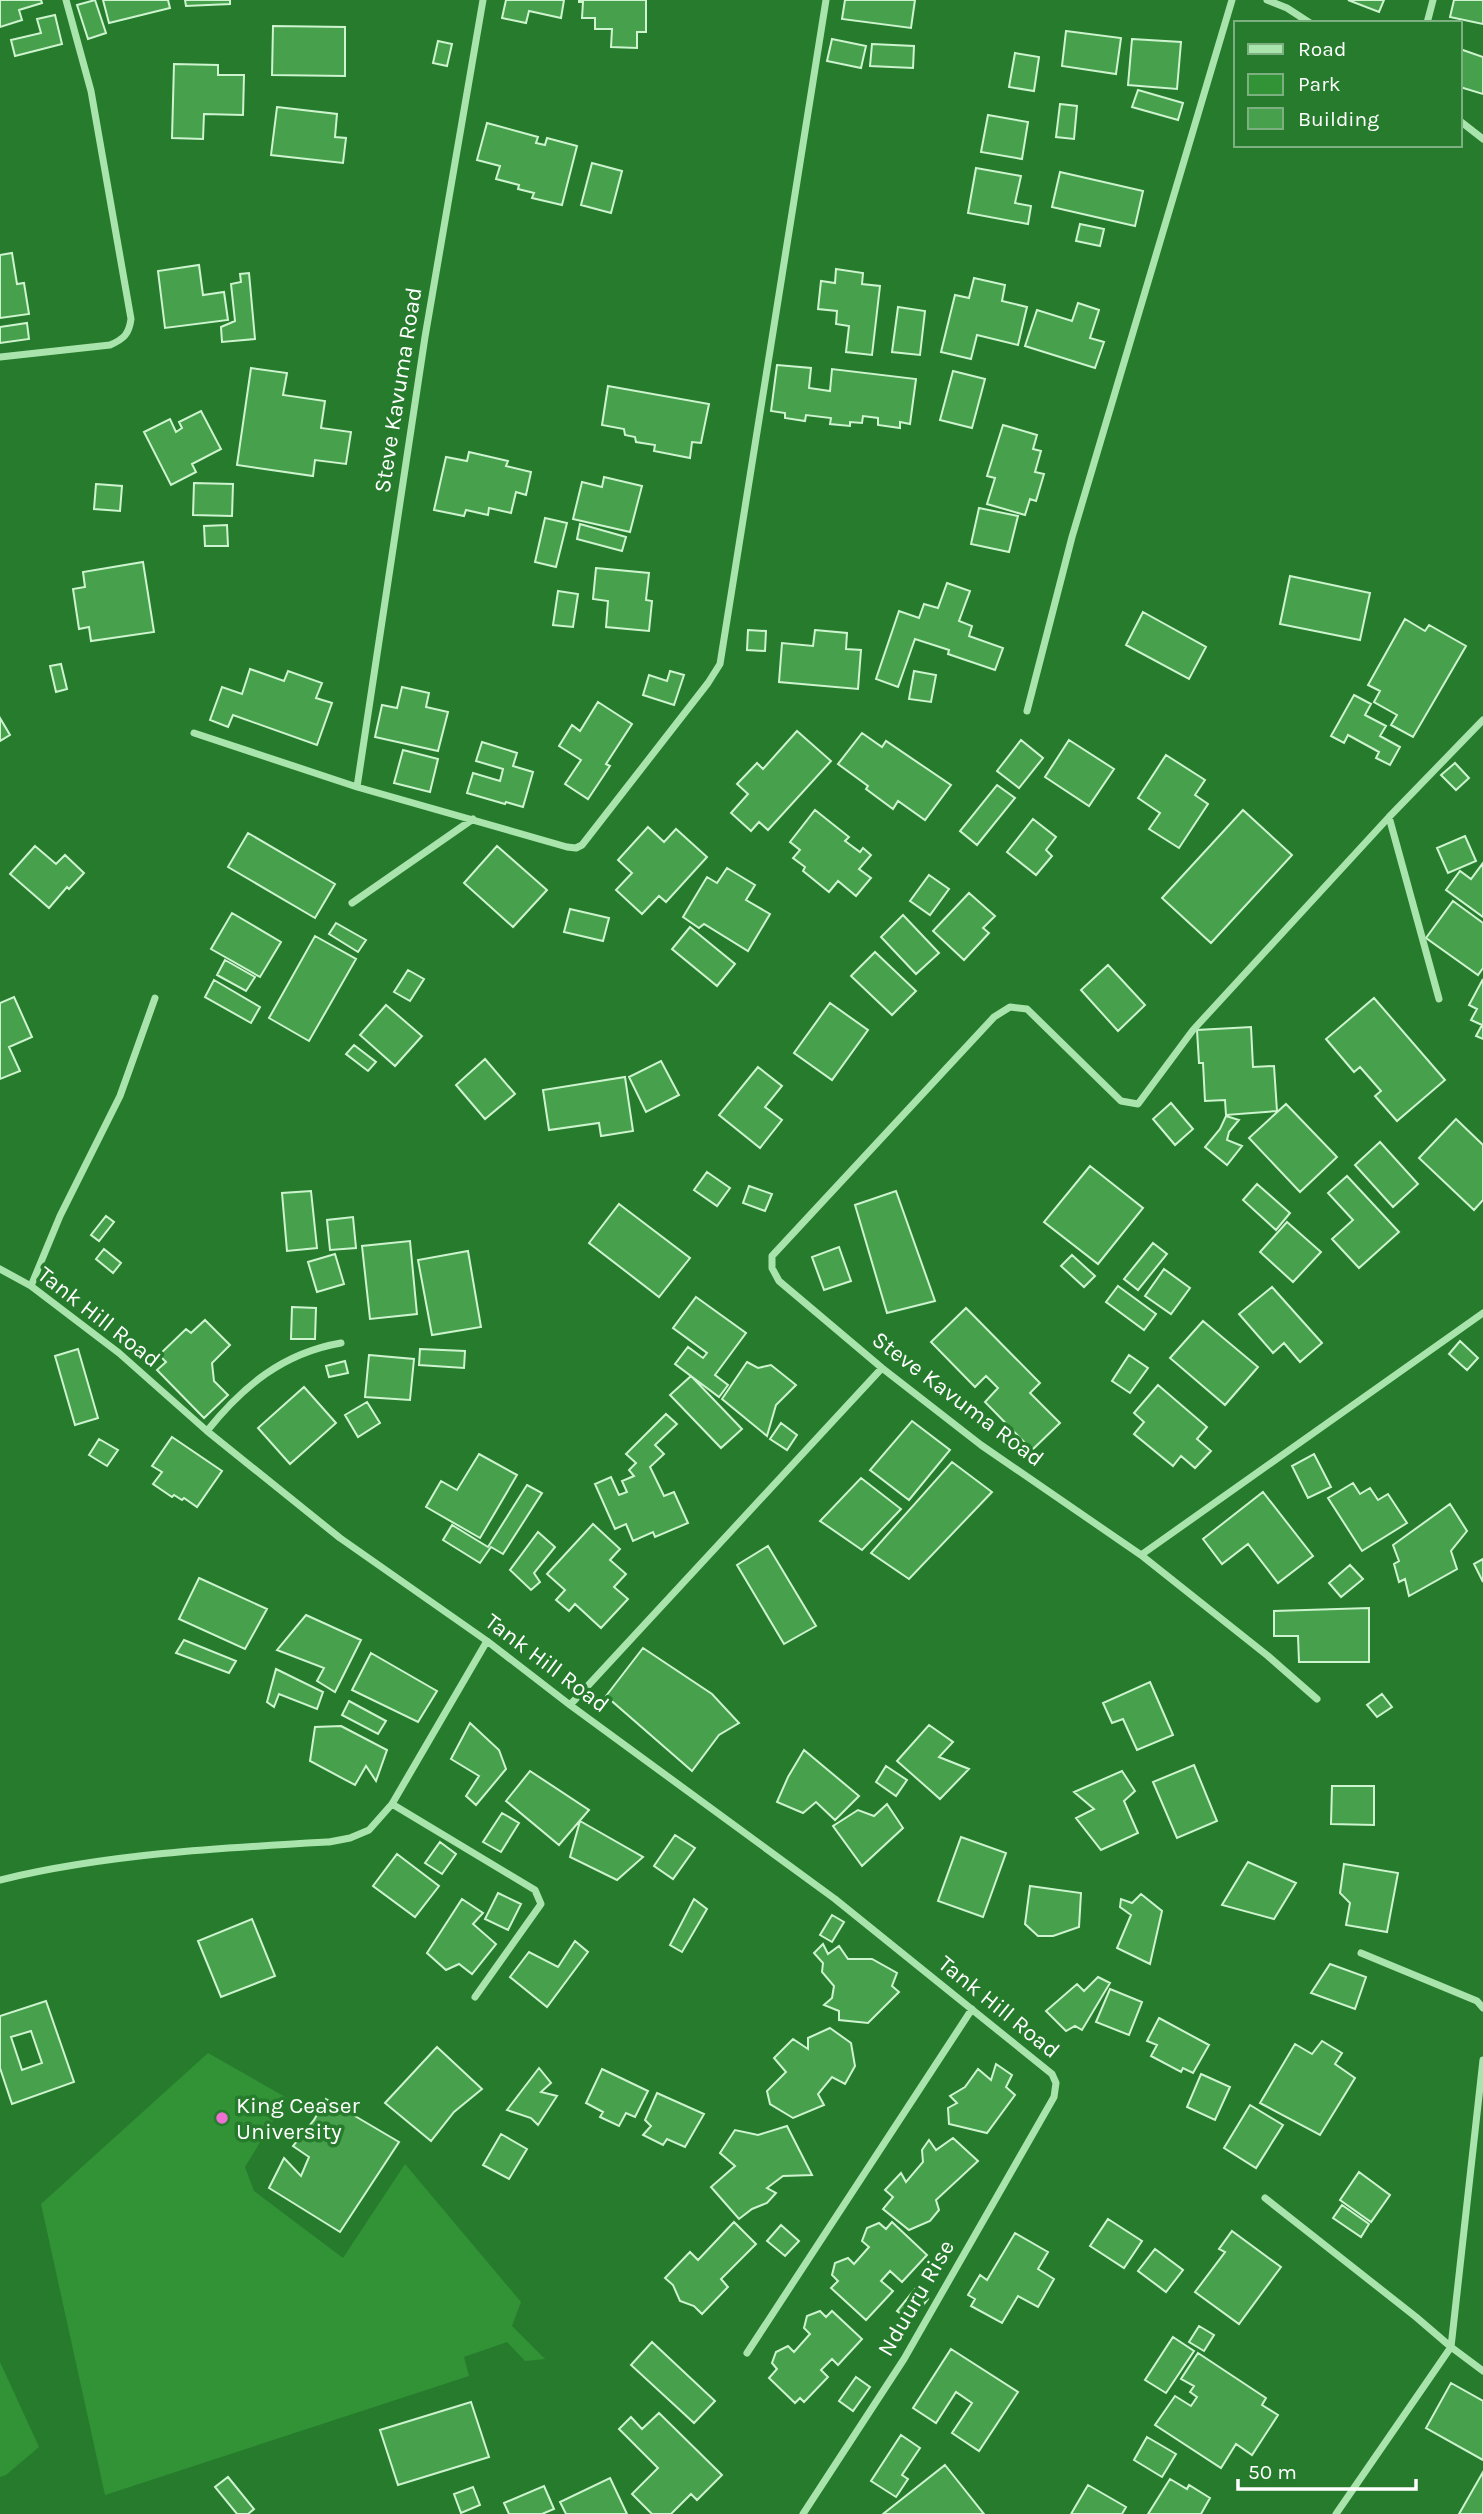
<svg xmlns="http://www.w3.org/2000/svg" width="1483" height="2514" viewBox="0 0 1483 2514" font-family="Karla,sans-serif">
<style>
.green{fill:#319336}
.building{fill:#47a04c;stroke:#cdf4cf;stroke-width:2;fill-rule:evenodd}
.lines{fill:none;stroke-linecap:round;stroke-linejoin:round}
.street{stroke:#aae4ad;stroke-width:7}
.poi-dot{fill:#ed70d2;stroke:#267c2c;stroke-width:2.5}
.labels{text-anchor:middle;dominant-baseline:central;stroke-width:7;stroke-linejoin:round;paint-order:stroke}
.street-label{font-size:23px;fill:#fff;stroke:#267c2c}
.poi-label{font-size:23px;fill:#fff;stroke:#267c2c;text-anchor:start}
</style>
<rect width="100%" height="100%" fill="#267c2c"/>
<!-- green -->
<path class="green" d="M208,2053l79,45 -42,69 9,24 89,67 62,-94 116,138 -9,24 33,33 -20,2 -18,-19 -43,15 5,19 -364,119 -64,-291z
M0,2362l39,85 -33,28 -6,2z"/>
<!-- building -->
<path class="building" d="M0,0h41l1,3 -23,7 3,10 -22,7z
M95,0l11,33 -18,6 -11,-34z
M103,0h65l2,8 -61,15z
M185,0h45v4l-44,2z
M506,0h58l-3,18 -32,-7 -3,12 -24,-5z
M579,0h67v32h-9v16l-26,-1 1,-18h-17v-11h-13l1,-16h-4z
M845,0h70l-4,28 -69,-9z
M1348,0h36l-5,12z
M1454,0h29v24l-33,-7z
M55,15l7,29 -47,12 -4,-16 30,-7 -4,-14z
M273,26l72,1v49l-73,-1z
M1066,31l55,7 -5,36 -54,-8z
M832,39l34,7 -5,22 -34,-7z
M1132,39l49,3 -4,47 -49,-4z
M438,41l14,3 -5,22 -14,-3z
M872,44l42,2 -1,22 -43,-2z
M1460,49l23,8v37l-23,-7z
M1015,53l24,4 -5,34 -25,-4z
M174,64l44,1v10h26l-1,40 -39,-1 -1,25 -31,-1z
M1138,90l45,13 -5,17 -46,-13z
M1060,104l17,2 -3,33 -18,-2z
M277,107l60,7 -2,23 11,1 -3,25 -72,-8z
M988,115l40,7 -6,37 -41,-7z
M487,123l51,14 -2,6 9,2 2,-7 30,8 -15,59 -30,-7 2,-5 -16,-4 1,-4 -23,-6 4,-13 -23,-6z
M592,163l30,8 -11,42 -30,-8z
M976,168l45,8 -6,27 16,3 -3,18 -60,-11z
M1060,172l83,19 -8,35 -83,-19z
M1080,224l24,5 -4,17 -24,-5z
M12,253l5,31 7,-1 5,31 -29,4v-63z
M199,265l4,30 21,-3 4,28 -63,8 -7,-57z
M836,269l27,4 -1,11 18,2 -8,69 -26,-3 3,-26 -13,-2 1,-13 -19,-2 3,-28 14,2z
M249,273l6,66 -33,3 -1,-15 14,-6 -4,-37 10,-2 -1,-8z
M974,278l31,7 -3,16 25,6 -9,38 -41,-10 -6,24 -30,-7 14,-57 14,3z
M1078,303l21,7 -9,28 14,4 -9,26 -70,-22 12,-36 35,11z
M898,307l27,4 -5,44 -28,-3z
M27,323l2,16 -29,4v-16z
M777,365l34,3 -2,20 21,3 2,-22 84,10 -6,45 -10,-2v6l-22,-3v-7l-15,-2 -1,7 -12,-1v4l-20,-2 1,-6 -25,-3 -1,6 -20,-3v-5l-14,-2z
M251,368l36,5 -4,22 42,6 -4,27 30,4 -5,32 -31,-4 -2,16 -76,-11z
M953,371l32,8 -13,49 -32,-8z
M608,386l101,18 -8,39 -9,-1 -2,16 -36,-7 1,-6 -19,-3 -1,-5 -10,-2 -1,-6 -22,-4z
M201,411l20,38 -29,15 4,8 -25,13 -27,-53 26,-13 6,13 6,-4 -3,-6z
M1003,425l34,10 -4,14 8,2 -6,21 9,2 -8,27 -6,-2 -5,16 -38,-11 8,-26 -8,-2z
M469,452l39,9 -2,5 25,6 -5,23 -10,-3 -5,21 -22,-5 -1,7 -22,-5 -2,6 -30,-6 12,-53 21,4z
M604,477l38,9 -12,46 -57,-13 9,-37 20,5z
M194,483l39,1 -1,32 -39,-1z
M96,484l26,2 -2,25 -26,-2z
M979,508l39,8 -9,36 -38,-8z
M545,518l22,5 -11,44 -21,-5z
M580,524l46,13 -4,14 -45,-12z
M227,525l1,21h-23l-1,-20z
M143,562l11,70 -63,9 -2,-14 -10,2 -6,-40 12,-2 -2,-15z
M596,568l53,5 -3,27 6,1 -3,30 -43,-4 2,-26 -15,-2z
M1290,576l80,17 -10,47 -80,-16z
M947,583l23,8 -11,30 13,5 -3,10 34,12 -8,22 -47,-16 1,-4 -34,-11 -17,48 -22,-8 23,-68 20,7 5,-14 14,4z
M558,591l20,3 -5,33 -20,-2z
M1143,612l63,35 -17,32 -63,-34z
M1405,619l20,12 4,-6 37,21 -53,91 -22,-12 6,-10 -23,-13 6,-11 -12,-6z
M748,630l18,1 -1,20 -18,-1z
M815,630l32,3 -1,16 15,1 -3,39 -79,-7 3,-39 31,3z
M61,664l6,25 -11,3 -6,-26z
M250,669l34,12 4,-10 34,12 -6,15 16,5 -15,42 -84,-30 -5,12 -18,-7 12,-33 20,7z
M670,671l14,4 -10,30 -31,-10 6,-20 18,6z
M914,671l22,4 -5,27 -22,-3z
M402,687l27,6 -3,14 22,5 -10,39 -63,-14 7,-32 15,3z
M1354,695l17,9 -6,11 21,11 -6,10 20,11 -10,18 -14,-7 3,-6 -31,-17 -4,8 -13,-7z
M598,702l34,22 -26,40 4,2 -22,33 -23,-15 16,-24 -22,-14 13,-21 8,6z
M0,718l10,17 -10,6z
M797,731l34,30 -63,69 -9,-8 -8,9 -20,-18 17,-19 -11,-10 20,-21 6,6z
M862,733l20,14 4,-6 65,44 -26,35 -27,-19 -5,8 -27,-20 2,-3 -30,-22z
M1021,740l22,18 -24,30 -22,-17z
M1069,740l45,29 -25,37 -44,-29z
M482,742l35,11 -4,13 20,6 -10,35 -17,-5 -1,2 -38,-11 6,-20 27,8 3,-12 -27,-8z
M403,750l35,9 -8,33 -36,-9z
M1166,755l39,25 -10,15 13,9 -29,44 -30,-19 11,-16 -22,-15z
M1455,763l14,15 -13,12 -15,-15z
M997,785l18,13 -38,47 -17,-14z
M815,810l34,27 -4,4 15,11 3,-4 8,7 -12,14 12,9 -15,18 -18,-15 -9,11 -26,-21 2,-4 -12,-9 7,-8 -10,-8z
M1243,810l49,45 -81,88 -49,-45z
M1033,819l23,18 -10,13 6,6 -16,19 -29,-23z
M648,827l16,15 12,-13 31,28 -41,45 -7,-6 -17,18 -26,-24 16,-17 -14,-13z
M248,833l87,51 -20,34 -87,-51z
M1465,836l11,25 -28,12 -11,-25z
M35,846l21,18 9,-9 19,18 -15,16 -2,-2 -18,21 -39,-34z
M497,846l50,44 -34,37 -49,-44z
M1483,863v54l-37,-27 14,-19 11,8z
M727,868l28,17 -9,15 24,14 -22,37 -44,-27 -5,4 -16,-11 24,-40 10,6z
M929,875l20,14 -19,26 -20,-14z
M969,893l26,23 -12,12 6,5 -25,27 -31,-29z
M1453,901l30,22v45l-5,7 -52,-37z
M570,909l39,9 -6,23 -39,-9z
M232,913l49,29 -21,35 -49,-28z
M903,915l36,38 -23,21 -35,-37z
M336,923l30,17 -8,12 -29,-18z
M690,927l45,37 -18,22 -45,-37z
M315,936l41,23 -47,82 -40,-23z
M875,952l41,39 -24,24 -41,-39z
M225,960l30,17 -9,14 -29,-16z
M1108,965l37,40 -27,26 -37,-41z
M408,970l16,9 -14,22 -16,-9z
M1483,979v60l-7,-3 6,-11 -11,-5 6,-11 -8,-4z
M214,980l46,27 -9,16 -46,-26z
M14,997l18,40 -23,10 11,24 -20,8v-76z
M1374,998l71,82 -48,41 -22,-25 6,-5 -21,-24 -6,5 -28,-33z
M830,1003l38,27 -36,50 -38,-27z
M386,1005l36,31 -27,30 -35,-31z
M1251,1027l2,40 21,-1 3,45 -51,4 -1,-15 -20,1 -2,-38h-4l-2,-33z
M354,1045l22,17 -8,9 -22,-17z
M485,1059l30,35 -30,25 -29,-34z
M661,1061l18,34 -33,17 -17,-35z
M758,1067l24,19 -17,21 17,13 -22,28 -41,-33z
M625,1077l8,54 -32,5 -2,-13 -50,7 -6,-40z
M1171,1103l22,26 -18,16 -22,-26z
M1286,1104l51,53 -37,35 -51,-54z
M1226,1116l13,4 -10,12 -2,8 15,6 -15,19 -22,-18 15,-18z
M1456,1119l27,26v55l-9,10 -55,-52z
M1380,1142l38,42 -25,23 -38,-42z
M1090,1166l53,42 -45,56 -54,-42z
M707,1172l23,16 -13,18 -23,-16z
M1347,1176l52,56 -40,36 -27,-29 21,-19 -25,-27z
M1257,1184l33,29 -14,17 -33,-30z
M749,1186l23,8 -7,17 -22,-8z
M311,1191l6,57 -30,3 -5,-58z
M896,1191l39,110 -48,12 -32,-108z
M619,1204l71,54 -31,39 -70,-54z
M106,1216l8,6 -15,19 -8,-6z
M353,1217l3,31 -26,2 -3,-30z
M1287,1222l34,30 -28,30 -33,-30z
M410,1241l7,73 -47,5 -8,-73z
M1153,1243l14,11 -29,36 -14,-11z
M839,1247l12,34 -27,9 -12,-33z
M104,1249l17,14 -8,10 -17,-14z
M468,1251l13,76 -49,8 -14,-75z
M335,1254l9,30 -27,8 -9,-30z
M1072,1255l23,21 -11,11 -23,-21z
M1164,1269l26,19 -19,26 -26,-18z
M1118,1286l38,28 -12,16 -38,-28z
M1272,1287l50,56 -22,19 -16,-19 -11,10 -34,-39z
M696,1297l50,36 -31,42 13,10 -9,12 -44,-33 13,-17 15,11 4,-5 -34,-25z
M292,1307l24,1 -1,31h-24z
M966,1308l74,75 -10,10 30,30 -28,27 -47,-48 13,-14 -12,-12 -11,11 -44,-45z
M205,1320l25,25 -18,18 2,18 14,14 -24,23 -47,-48 9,-8 -7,-7 27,-26 5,4z
M1203,1321l55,46 -33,38 -55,-47z
M1460,1341l18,17 -11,12 -18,-16z
M78,1349l20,69 -23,7 -20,-69z
M420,1349l45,2 -1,17 -45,-3z
M369,1355l45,4 -4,41 -45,-3z
M1129,1355l19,13 -18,25 -18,-12z
M345,1361l3,12 -19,4 -3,-11z
M747,1362l11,6 13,-3 25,20 -20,20 -9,31 -45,-37z
M691,1376l51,53 -21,19 -51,-53z
M1158,1385l49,42 -10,12 14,12 -16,17 -14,-12 -8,10 -39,-32 10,-12 -10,-9z
M304,1387l32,36 -46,41 -32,-36z
M367,1402l13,21 -22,14 -13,-22z
M666,1414l11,10 -22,21 9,9 -14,13 14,29 10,-4 14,31 -33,14 -2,-5 -20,9 -7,-17 -11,5 -20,-45 16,-7 8,18 8,-3 -5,-11 12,-5 -5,-6 7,-7 -10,-9z
M912,1421l38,29 -41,50 -39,-30z
M781,1423l16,12 -10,15 -17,-11z
M172,1437l50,34 -25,36 -13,-9 -2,2 -8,-5 -2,2 -19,-13 9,-12 -10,-6z
M99,1439l19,11 -11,16 -18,-11z
M479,1454l38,21 -37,63 -54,-31 15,-26 16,9z
M1314,1454l17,33 -23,11 -16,-32z
M952,1462l40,30 -83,87 -38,-26z
M861,1478l40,31 -39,41 -42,-29z
M1353,1483l7,11 10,-6 8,12 10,-6 19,29 -45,28 -34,-53z
M527,1485l15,8 -39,61 -12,-7 -11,16 -37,-23 9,-15 36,22z
M1263,1492l50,64 -35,27 -30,-39 -26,20 -19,-25z
M1450,1504l17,27 -16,20 6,18 -48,27 -4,-17 -6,3 -5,-18 5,-3 -6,-16z
M593,1524l27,25 -10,11 16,14 -12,13 14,12 -27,29 -26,-24 -6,7 -13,-11 9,-10 -18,-16z
M538,1532l17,15 -21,26 6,9 -9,8 -21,-20z
M768,1546l48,80 -32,18 -47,-79z
M1483,1559v23l-9,-18z
M1350,1565l13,14 -22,18 -12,-14z
M199,1578l68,31 -22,40 -66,-30z
M1369,1608v54h-70l-1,-26h-24v-25z
M306,1615l55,25 -26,52 -18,-11 7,-13 -47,-18z
M184,1640l52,21 -7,12 -53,-20z
M643,1648l69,46 27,29 -20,12 -27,36 -86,-75z
M371,1653l66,38 -19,31 -66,-32z
M276,1669l47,23 -6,17 -38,-15 -5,13 -7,-5z
M1150,1682l23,53 -36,15 -14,-31 -11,4 -9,-20z
M1382,1694l10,13 -15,10 -10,-12z
M349,1701l37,20 -8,13 -36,-19z
M470,1723l29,27 7,19 -30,36 -10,-9 13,-20 -28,-17z
M929,1725l24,17 -14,15 30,12 -29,30 -43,-38z
M341,1726l46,24 -11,31 -10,-15 -11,19 -45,-24 5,-34z
M804,1750l55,46 -24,24 -19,-18 -13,11 -26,-11 11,-25z
M1194,1765l23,56 -40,17 -24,-56z
M886,1766l21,14 -11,16 -20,-14z
M530,1771l59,39 -30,35 -53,-44z
M1122,1771l13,20 -11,10 14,32 -37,17 -25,-32 18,-9 -20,-17z
M1332,1786h42v39l-43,-1z
M887,1804l16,24 -41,38 -29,-40 25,-16 16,6z
M502,1813l17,10 -18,29 -18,-10z
M580,1821l63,36 -26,23 -47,-23z
M675,1835l20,13 -22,31 -19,-13z
M961,1837l45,16 -23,64 -45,-16z
M440,1842l16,12 -14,20 -17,-11z
M397,1854l42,32 -24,31 -42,-31z
M1248,1862l48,21 -22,36 -52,-14z
M1344,1864l54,9 -11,59 -41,-7 4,-22 -10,-10z
M1030,1886l51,7 -2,34 -26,9h-15l-13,-12z
M498,1893l23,11 -13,26 -23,-11z
M1141,1894l21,17 -12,53 -33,-16 14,-33 -11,-8 1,-8 11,4z
M462,1899l21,14 -10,11 23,20 -24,30 -13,-10 -13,6 -19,-17z
M694,1899l13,10 -25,43 -12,-7z
M832,1915l12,7 -12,20 -12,-7z
M252,1919l23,57 -54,21 -23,-56z
M575,1941l13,11 -41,55 -37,-30 19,-25 29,15z
M823,1944l5,10 11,-8 9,13h24l25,14 -5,13 7,6 -31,31 -29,-3v-9l-15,-6 8,-7 2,-12 -12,-14 1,-9 -9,-10z
M1330,1964l36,13 -11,32 -44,-16z
M1098,1977l12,6 -28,47 -7,-4 -9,5 -20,-20 31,-27 7,7z
M1110,1989l32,13 -13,33 -33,-13z
M46,2001l28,81 -62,22 -12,-36v-52zM31,2031l11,32 -20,7 -11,-33z
M1159,2018l50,27 -16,28 -10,-5 -2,4 -30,-16 6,-11 -10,-4z
M830,2028l21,15 4,23 -10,18 -13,-7 -14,17 6,11 -31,13 -23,-14 -3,-13 19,-19 -12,-14 19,-19 15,10v-11z
M1322,2041l20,12 -7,11 20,14 -35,57 -60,-32 35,-59 17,10z
M437,2047l45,42 -28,23 -23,29 -46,-38z
M996,2064l16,11 -6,12 9,8 -28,38 -38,-9 -1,-16 9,-5 -7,-7 15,-9 13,-18 13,11z
M539,2068l12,15 -10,9 16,4 -19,29 -7,-7 -24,-8z
M602,2069l46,22 -13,26 -9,-4 -7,13 -19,-9 3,-5 -17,-9z
M1201,2074l29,13 -15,33 -28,-13z
M657,2093l47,21 -19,33 -18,-8 -4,6 -20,-10 8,-9 -6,-6z
M326,2099l73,43 -59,90 -71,-44 15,-30 17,18 8,-19 -16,-11 21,-26z
M1250,2105l33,20 -27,43 -32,-20z
M787,2126l25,49 -29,1 -16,12 9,5 -9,10 -15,6 -13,10 -28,-32 24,-21 -15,-13 15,-23 23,5z
M501,2134l26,15 -18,30 -26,-14z
M953,2138l25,23 -42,39 3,10 -9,11 -21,9 -26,-21 10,-12 -8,-7 16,-17 5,9 17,-20 -1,-12 7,-10 7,10z
M1359,2172l31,23 -19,27 -31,-22z
M1342,2205l27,19 -8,13 -28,-19z
M1108,2219l34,22 -18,27 -34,-22z
M734,2222l22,22 -35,35 7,8 -26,27 -8,-8 -14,-5 -7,-16 -8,-7 25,-26 8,8z
M892,2222l35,33 -25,27 -12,-11 -9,10 12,10 -27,29 -35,-32 7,-7 -6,-6 3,-12 13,-5 6,6 15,-17 -7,-6 5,-13 12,-5 7,6z
M781,2225l18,16 -14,15 -18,-15z
M1232,2231l49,36 -42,57 -44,-32 30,-40 -6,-3z
M1015,2233l33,19 -10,17 16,10 -16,28 -20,-11 -16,27 -31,-17 4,-7 -7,-4 12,-20 7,5z
M1155,2249l28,21 -17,22 -28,-21z
M915,2289l13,10 -17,22 -14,-10z
M820,2311l6,6 6,-6 30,28 -24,26 -6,-6 -11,11 7,7 -24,25 -4,-4 -5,5 -26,-25 8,-9 -5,-6 4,-11 12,-6 6,6 16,-18 -6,-6 3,-12z
M1199,2326l15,9 -10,16 -15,-9z
M1173,2337l21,14 -28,42 -21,-13z
M652,2342l63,59 -21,22 -63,-58z
M951,2349l67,43 -39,59 -27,-18 20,-30 -16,-11 -20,31 -23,-15z
M1198,2353l68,45 -4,7 16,10 -26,40 -16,-11 -15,24 -66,-43 20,-29 16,10 6,-9 -7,-5 4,-6 -13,-7z
M856,2377l14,10 -17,24 -14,-10z
M1451,2383l32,18v59l-57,-32z
M471,2402l18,55 -91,28 -18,-55z
M659,2413l63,62 -25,25 -6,-6 -20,20h-19l-20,-20 26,-26 -39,-39 12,-12 11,12z
M901,2435l19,13 -18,27 6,4 -12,18 -25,-16z
M1147,2437l29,17 -14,23 -28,-17z
M945,2465l39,49h-101z
M1483,2472v42h-24z
M228,2477l26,32 -6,5h-11l-22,-27z
M610,2478l17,36h-61l-6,-12z
M1170,2479l17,10 2,-4 21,13 -9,16h-53z
M1088,2485l38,22 -4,7h-51z
M544,2486l10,23 -12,5h-33l-5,-11z
M473,2487l7,18 -19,8 -7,-19z"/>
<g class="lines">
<!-- street -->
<path class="street" d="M1267,0l20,8 23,15
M1427,23l6,-23
M1460,121l23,18
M0,357l110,-12c14,-6 19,-11 21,-26l-40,-228 -25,-91
M1027,711l45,-174 160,-537
M194,733l163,54 210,60 9,1 6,-3 126,-162 12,-19 106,-664
M357,787l68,-450 58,-337
M1389,817l50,182
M352,903l121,-84
M0,1269l31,17 88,67 88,78 133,107 147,103 83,64 265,194 217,175 4,9 -2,14 -150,262 -101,155
M31,1286l29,-70 60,-120 35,-98
M207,1431c36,-45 76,-78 134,-88
M1141,1555l342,-242
M1317,1699l-49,-43 -127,-101 -160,-110 -99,-77 -103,-87 -7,-13v-12l222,-239 16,-10 17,2 94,92 17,3 55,-74 196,-213 94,-97
M570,1705l312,-337
M392,1804l143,86 6,14 -66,93
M0,1880c107,-26 219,-32 329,-38l21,-4 19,-8 23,-26 95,-163
M1361,1953l116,48 6,7
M1265,2198l151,119 35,30 32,24
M747,2353l225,-344
M1336,2514l115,-167 32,-287"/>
</g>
<!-- markers -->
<circle class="poi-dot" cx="222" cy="2118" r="7"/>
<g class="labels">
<!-- street labels -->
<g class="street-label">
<text transform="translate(398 390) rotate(-81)">Steve Kavuma Road</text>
<text transform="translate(99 1317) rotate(38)">Tank Hill Road</text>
<text transform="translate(958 1399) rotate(37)">Steve Kavuma Road</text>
<text transform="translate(547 1663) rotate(37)">Tank Hill Road</text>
<text transform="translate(999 2007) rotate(39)">Tank Hill Road</text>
<text transform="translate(916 2298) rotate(-60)">Nduuru Rise</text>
</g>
<!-- poi labels -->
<g class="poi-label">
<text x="236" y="2105">King Ceaser<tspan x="236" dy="26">University</tspan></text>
</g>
</g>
<!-- legend -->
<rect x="1234" y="21" width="228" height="126" fill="#267c2c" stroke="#7db080" stroke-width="2"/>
<rect x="1248" y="44" width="35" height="10" fill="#aae4ad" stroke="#7db080" stroke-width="2"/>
<text x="1298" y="56" font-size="21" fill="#ffffff">Road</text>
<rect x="1248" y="74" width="35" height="21" fill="#319336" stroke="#7db080" stroke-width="2"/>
<text x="1298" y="91" font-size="21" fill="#ffffff">Park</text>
<rect x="1248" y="108" width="35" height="21" fill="#47a04c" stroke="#7db080" stroke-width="2"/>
<text x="1298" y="126" font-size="21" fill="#ffffff">Building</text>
<!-- scale -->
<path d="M1238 2479v10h178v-10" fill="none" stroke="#ffffff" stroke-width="3.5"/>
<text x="1248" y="2479" font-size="21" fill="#ffffff" stroke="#267c2c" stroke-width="5" paint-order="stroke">50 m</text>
</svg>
